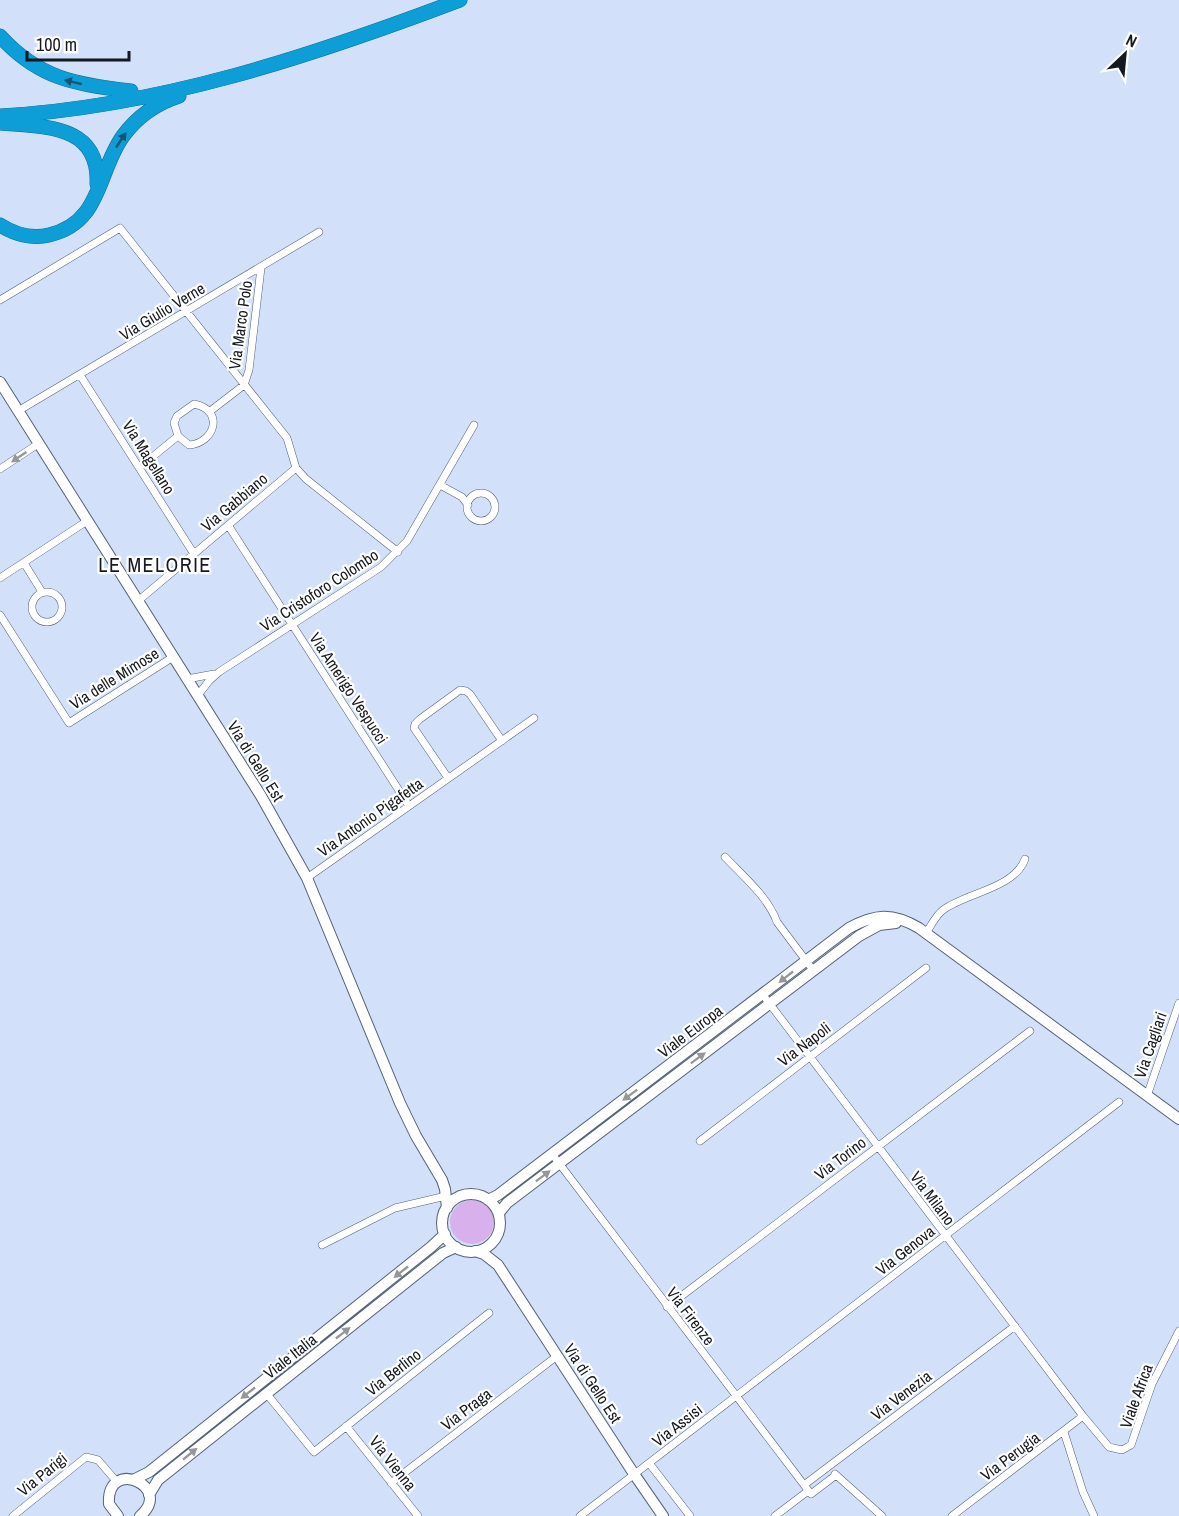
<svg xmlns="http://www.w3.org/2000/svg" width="1179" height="1516" viewBox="0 0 1179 1516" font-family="'Archivo Narrow',sans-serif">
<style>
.green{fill:#d8b0eb}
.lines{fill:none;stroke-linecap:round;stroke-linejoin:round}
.street-casing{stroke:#556277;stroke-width:8}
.secondary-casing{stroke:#556277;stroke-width:12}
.highway-casing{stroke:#0f6f97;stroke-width:15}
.street{stroke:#fff;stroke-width:7}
.secondary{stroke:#fff;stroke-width:10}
.highway{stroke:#0d9ed7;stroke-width:14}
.oneway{fill:#115573}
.oneway2{fill:#95989b}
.labels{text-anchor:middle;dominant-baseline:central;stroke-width:4.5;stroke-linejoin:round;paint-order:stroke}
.street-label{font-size:16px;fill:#141921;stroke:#fff}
.quarter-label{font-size:20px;letter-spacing:1.5px;fill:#141921;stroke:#fff}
</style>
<rect width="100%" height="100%" fill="#d2e1f9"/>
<!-- green -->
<path class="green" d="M450 1222a22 22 0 1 1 44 0a22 22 0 1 1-44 0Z"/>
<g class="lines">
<!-- street casing -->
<g class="street-casing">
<path id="street" d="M0,300l120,-72 167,210 9,30 10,11 92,73
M80,375l114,179
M194,404c31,6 21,39 -5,41l-11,-9 -4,-13 3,-7z
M18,411l301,-179
M209,412l35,-27 5,-15 12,-102
M140,467l38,-31
M0,469l38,-25
M440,485l22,12 6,8
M467 507a14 14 0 1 1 28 0a14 14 0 1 1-28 0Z
M228,525l181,281
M24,563l18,29
M0,578l87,-57
M32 607a15 15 0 1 1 30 0a15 15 0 1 1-30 0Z
M138,601l158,-133
M0,615l69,108 104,-66
M187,679l27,-5
M198,695l11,-14 10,-9 162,-105 26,-26 67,-116
M448,778l-34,-50 1,-4 5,-5 40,-29 6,1 4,3 32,47
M725,857c18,19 43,40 52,65l36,48
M307,878l227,-160
M926,933c5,-7 10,-18 17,-23 23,-17 72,-22 82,-51
M763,995l320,421 26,31 13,3 9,-5 21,-61 27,-53
M1147,1096l32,-93
M700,1141l226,-173
M552,1154l259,340 25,-19
M322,1245l73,-37 51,-12
M667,1307l363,-276
M266,1393l48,59 175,-139
M346,1426l72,90
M1064,1432l19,60 11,24
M649,1463l41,53
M835,1474l47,42
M391,1483l166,-127
M804,1485l211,-159
M13,1516l73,-59 12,3 19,22
M580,1516l539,-414
M775,1516l33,-25
M952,1516l131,-100"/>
</g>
<!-- secondary casing -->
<g class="secondary-casing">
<path id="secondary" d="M0,382l261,414 46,82 93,225 16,33 26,44 3,9 2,19
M442 1223a29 29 0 1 1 58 0a29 29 0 1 1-58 0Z
M488,1200l10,-5 351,-267c26,-14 43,-16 70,0l260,191
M499,1213l8,-10 352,-267 20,-11 17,-2
M475,1251l9,3 14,11 136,209 29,42
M135,1479l14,-7 282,-225 14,-13
M149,1495l9,-15 285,-227 13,-6
M118,1516l-9,-12c-3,-48 66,-17 31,12"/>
</g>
<!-- highway casing -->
<g class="highway-casing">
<path id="highway" d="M0,36c38,42 76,49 131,55
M0,116c159,-9 312,-60 460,-116
M0,123c44,4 100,1 97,61
M0,225c14,9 32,14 49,10 53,-12 48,-63 74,-99 14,-19 34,-33 56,-40"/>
</g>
<!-- street -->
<use href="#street" class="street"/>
<!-- secondary -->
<use href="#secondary" class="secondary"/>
<!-- highway -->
<use href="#highway" class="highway"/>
</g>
<!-- one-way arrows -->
<defs><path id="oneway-solid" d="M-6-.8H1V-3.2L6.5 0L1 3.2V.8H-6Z" transform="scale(1.5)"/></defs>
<g class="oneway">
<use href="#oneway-solid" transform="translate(73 82) rotate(-166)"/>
<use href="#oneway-solid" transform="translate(121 140) rotate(-56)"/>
</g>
<g class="oneway2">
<use href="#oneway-solid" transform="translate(19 457) rotate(146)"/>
<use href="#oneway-solid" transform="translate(786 977) rotate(142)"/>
<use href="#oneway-solid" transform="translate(698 1058) rotate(-37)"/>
<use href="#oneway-solid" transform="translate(630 1095) rotate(143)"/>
<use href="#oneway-solid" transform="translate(543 1176) rotate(-37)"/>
<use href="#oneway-solid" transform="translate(401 1272) rotate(142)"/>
<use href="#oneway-solid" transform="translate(343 1333) rotate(-38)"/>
<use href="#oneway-solid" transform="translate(248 1393) rotate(142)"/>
<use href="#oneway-solid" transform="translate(190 1454) rotate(-39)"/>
</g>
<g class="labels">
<!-- street labels -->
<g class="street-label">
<text transform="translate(162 311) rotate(-31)">Via Giulio Verne</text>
<text transform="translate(240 325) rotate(-82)">Via Marco Polo</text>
<text transform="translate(149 457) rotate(58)">Via Magellano</text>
<text transform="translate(234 502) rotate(-40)">Via Gabbiano</text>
<text transform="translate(319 590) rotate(-33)">Via Cristoforo Colombo</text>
<text transform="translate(114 678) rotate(-32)">Via delle Mimose</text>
<text transform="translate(349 688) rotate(57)">Via Amerigo Vespucci</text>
<text transform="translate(256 761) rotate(58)">Via di Gello Est</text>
<text transform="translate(370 817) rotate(-35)">Via Antonio Pigafetta</text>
<text transform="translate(690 1031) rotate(-37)">Viale Europa</text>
<text transform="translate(804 1044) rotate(-37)">Via Napoli</text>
<text transform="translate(1150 1045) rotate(-71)">Via Cagliari</text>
<text transform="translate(840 1158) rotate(-37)">Via Torino</text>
<text transform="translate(933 1198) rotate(53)">Via Milano</text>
<text transform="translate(905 1250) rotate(-38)">Via Genova</text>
<text transform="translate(691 1316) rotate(53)">Via Firenze</text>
<text transform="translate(290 1356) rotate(-38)">Viale Italia</text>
<text transform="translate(393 1372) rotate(-38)">Via Berlino</text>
<text transform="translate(593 1383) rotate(57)">Via di Gello Est</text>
<text transform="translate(901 1395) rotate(-37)">Via Venezia</text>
<text transform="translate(1136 1396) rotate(-70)">Viale Africa</text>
<text transform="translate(466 1409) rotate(-37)">Via Praga</text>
<text transform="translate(677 1425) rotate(-38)">Via Assisi</text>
<text transform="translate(1010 1456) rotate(-37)">Via Perugia</text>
<text transform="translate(393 1463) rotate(52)">Via Vienna</text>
<text transform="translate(42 1474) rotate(-39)">Via Parigi</text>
</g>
<!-- quarter labels -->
<g class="quarter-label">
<text x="155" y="564">LE MELORIE</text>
</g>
</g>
<!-- north arrow -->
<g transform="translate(1125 54) rotate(26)" stroke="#ffffff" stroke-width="4.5" paint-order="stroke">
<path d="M0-4.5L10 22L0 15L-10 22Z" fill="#141921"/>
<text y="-9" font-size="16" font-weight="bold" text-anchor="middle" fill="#141921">N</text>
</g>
<!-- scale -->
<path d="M27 51v9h102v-9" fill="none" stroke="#141921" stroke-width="3"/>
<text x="36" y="51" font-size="18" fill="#141921" stroke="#ffffff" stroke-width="4.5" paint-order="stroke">100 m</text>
</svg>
